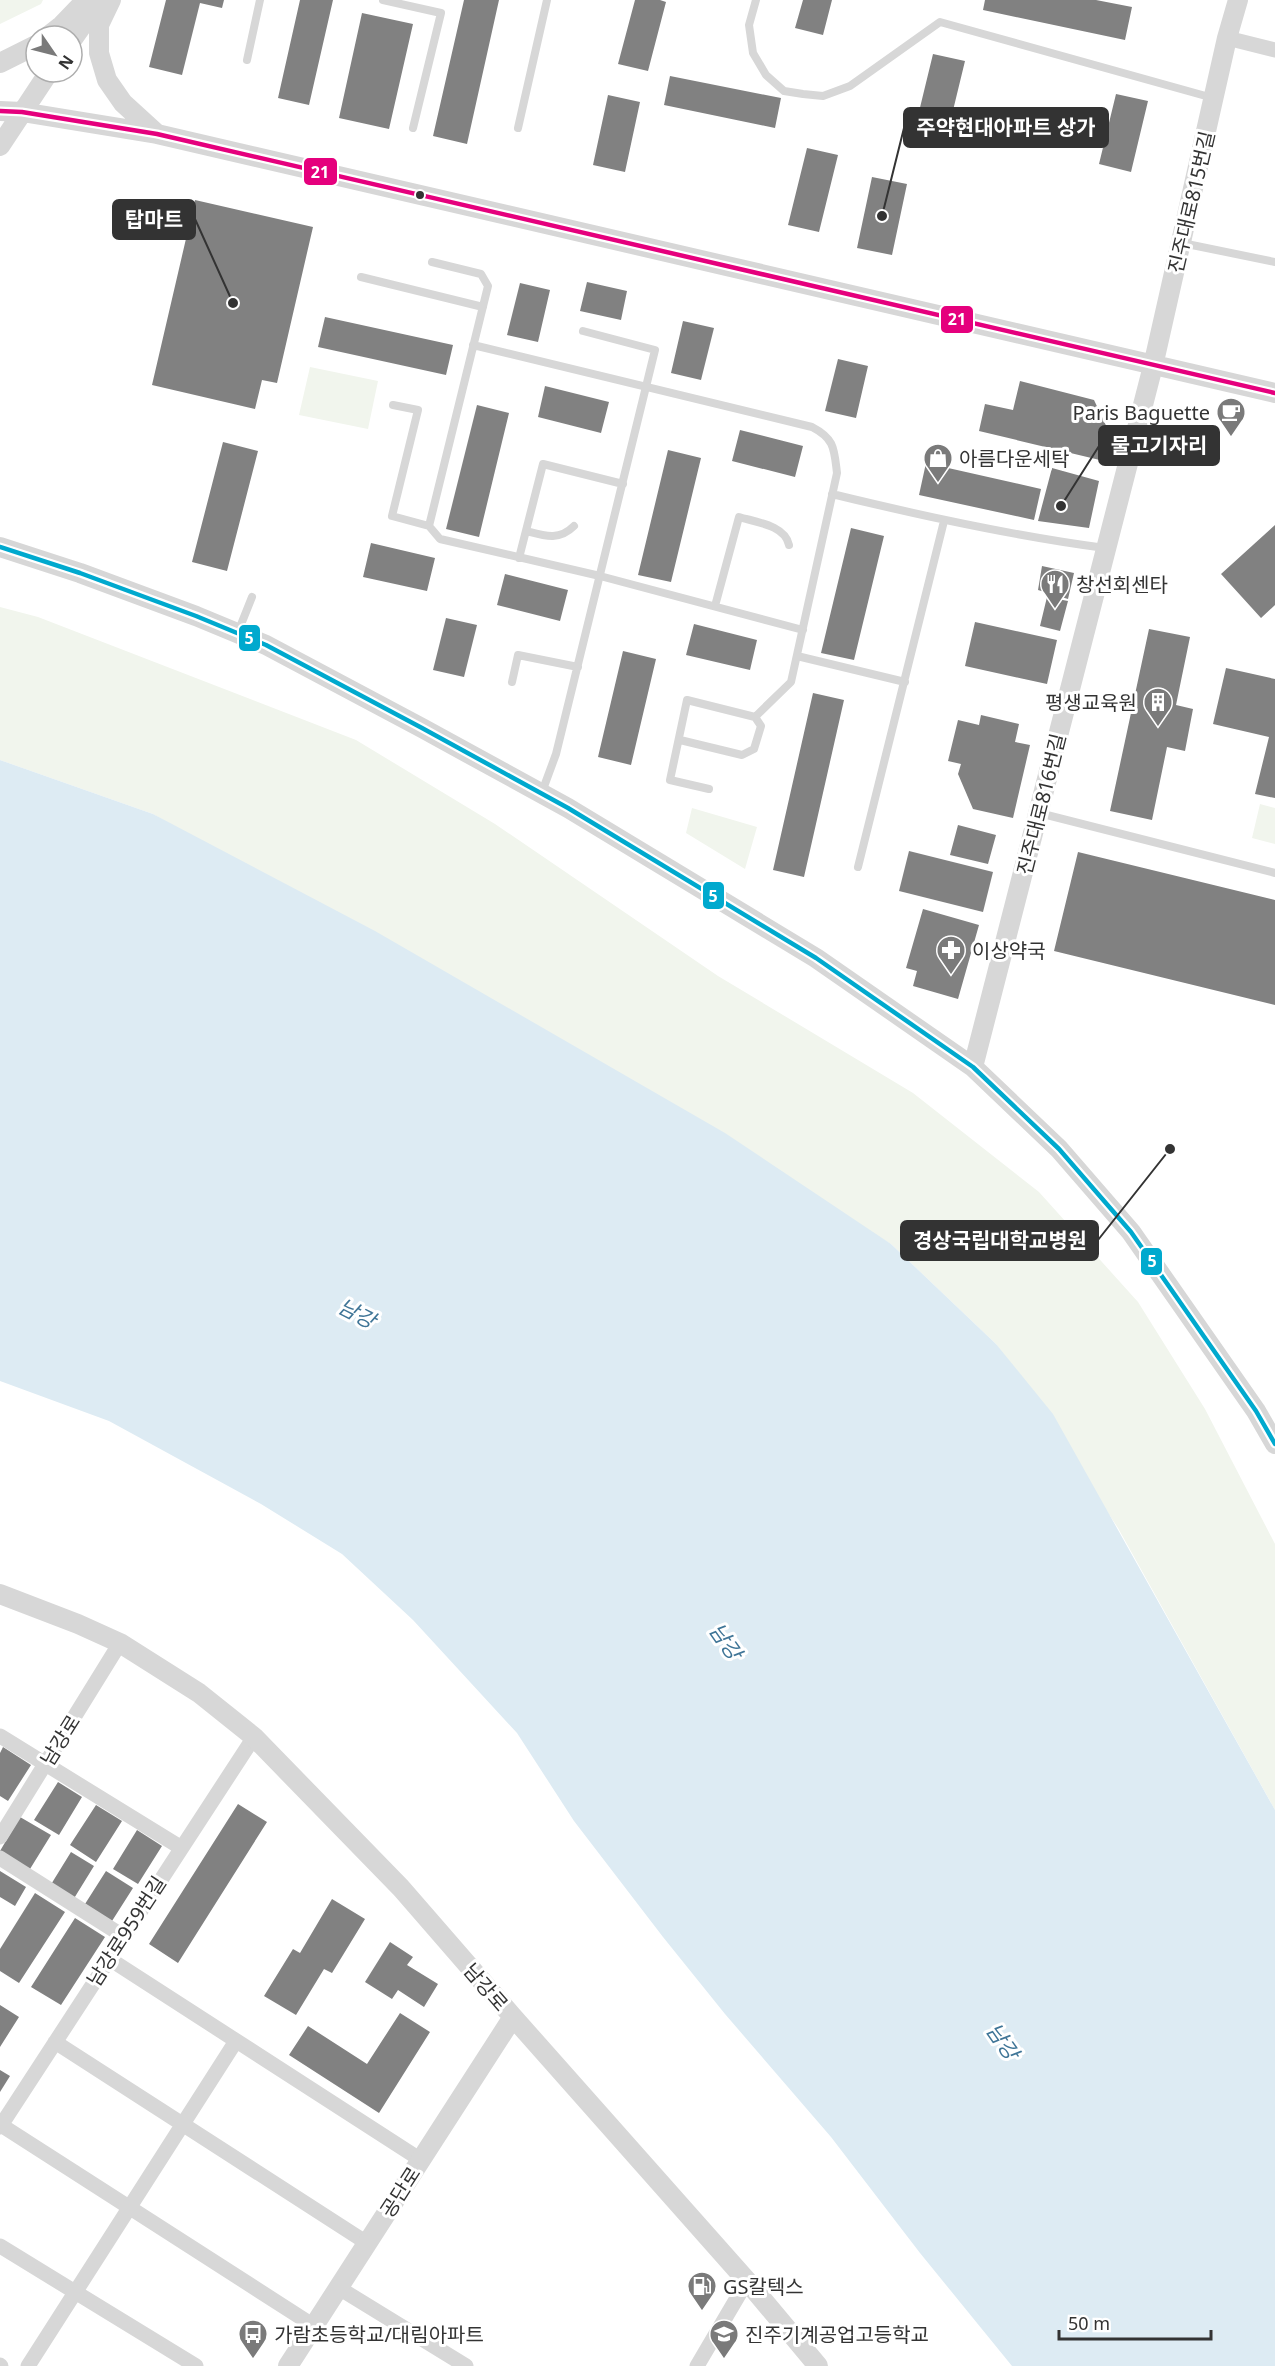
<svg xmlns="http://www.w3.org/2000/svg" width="1275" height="2366" viewBox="0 0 1275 2366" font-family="'Noto Sans','Noto Sans KR',sans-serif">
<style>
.green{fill:#f1f5ed}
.water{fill:#ddebf3}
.building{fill:#818181}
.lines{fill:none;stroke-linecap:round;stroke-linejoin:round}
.service{stroke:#d7d7d7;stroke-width:8}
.minor{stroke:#d7d7d7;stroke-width:15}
.tertiary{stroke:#d7d7d7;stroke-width:20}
.bus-1-casing{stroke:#fff;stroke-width:9}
.bus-2-casing{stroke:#fff;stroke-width:9}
.bus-1{stroke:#e5007d;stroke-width:4.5}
.bus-2{stroke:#00a9ce;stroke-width:4.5}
.bus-dot{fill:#333;stroke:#fff;stroke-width:2}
.labels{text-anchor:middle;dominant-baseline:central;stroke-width:6;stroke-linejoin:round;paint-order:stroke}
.street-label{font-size:20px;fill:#333;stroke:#fff}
.poi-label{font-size:20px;fill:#333;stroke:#fff;text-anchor:start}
.water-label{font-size:21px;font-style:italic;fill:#3f7597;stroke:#fff}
.leader{fill:none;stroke:#333;stroke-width:2}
.callout-dot{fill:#333;stroke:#fff;stroke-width:2}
.callout{fill:#333;stroke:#333;stroke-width:2}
.callout-label{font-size:21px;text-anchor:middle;font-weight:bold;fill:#fff}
.line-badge{stroke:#fff;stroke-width:2}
.badge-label{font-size:16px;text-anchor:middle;font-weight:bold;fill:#fff}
</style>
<rect width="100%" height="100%" fill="#fff"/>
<!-- green -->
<path class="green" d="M0,0h43l-2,4 -41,20z
M310,367l68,14 -10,48 -69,-14z
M0,607l38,10 318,123 139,84 223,152 195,117 126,99 99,110 67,107 70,135v266l-157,-282 -122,-184 -105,-100 -738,-430 -153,-54z
M1260,804l15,4v36l-23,-6z
M692,808l65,19 -12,42 -59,-36z"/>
<!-- water -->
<path class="water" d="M0,760l153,54 222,117 350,202 166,111 105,100 57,70 222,396v556h-263l-92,-113 -89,-116 -106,-123 -62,-77 -89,-116 -57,-88 -104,-113 -71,-66 -81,-50 -152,-83 -109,-40z"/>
<!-- building -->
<path class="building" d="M166,0h58l-2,8 -22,-5 -18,72 -33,-8z
M300,0h33l-24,105 -31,-7z
M464,0h35l-32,144 -34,-8z
M635,0h25l6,2 -18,69 -30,-7z
M803,0h29l-9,35 -28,-7z
M985,0h111l36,7 -7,33 -142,-30z
M362,13l51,11 -24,105 -50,-11z
M933,54l32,7 -17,70 -32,-7z
M670,76l111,22 -6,30 -111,-23z
M1116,94l32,7 -17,71 -32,-8z
M608,95l32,7 -15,70 -32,-7z
M807,148l31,7 -19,77 -31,-7z
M872,177l35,7 -15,71 -35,-7z
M195,200l118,27 -36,156 -15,-3 -7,29 -103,-24z
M587,282l40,9 -6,29 -41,-9z
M520,283l30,7 -12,52 -31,-7z
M325,317l128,28 -7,30 -128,-28z
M683,321l31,7 -13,52 -30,-7z
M838,359l30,7 -12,52 -31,-7z
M1020,381l74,19 16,34 -6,27 -125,-30 6,-27 28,6z
M545,386l64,16 -8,31 -63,-16z
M477,405l32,8 -30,124 -33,-8z
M740,430l63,16 -8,31 -63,-16z
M223,442l35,9 -31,120 -35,-9z
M668,450l33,8 -30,124 -33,-7z
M926,463l115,26 -7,31 -115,-25z
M1052,468l47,13 -10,47 -51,-7z
M1275,525v80l-14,13 -40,-44z
M851,528l33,8 -30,124 -33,-7z
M371,543l64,15 -8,33 -64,-14z
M1042,566l32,7 -6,26 -30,-9z
M505,574l63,16 -8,31 -63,-16z
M1047,597l21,4 -8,30 -20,-5z
M446,618l31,7 -13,52 -31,-7z
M975,622l82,18 -10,44 -82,-18z
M694,624l63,16 -7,30 -64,-15z
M1149,629l41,8 -14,68 17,4 -8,42 -18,-4 -15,73 -42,-9z
M623,651l33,8 -25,106 -33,-8z
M1226,668l49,11v119l-20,-4 14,-57 -56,-13z
M813,693l31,7 -40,177 -31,-7z
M981,715l38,9 -4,18 15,3 -17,73 -40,-9 -15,-35 3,-10 -13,-3 10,-41 21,5z
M958,825l38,10 -8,29 -38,-9z
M909,851l84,21 -10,40 -84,-21z
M1078,852l197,48v105l-221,-54z
M923,909l56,16 -21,74 -45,-13 4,-15 -11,-3z
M3,1747l28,18 -23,36 -8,-5v-43z
M58,1782l24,15 -23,38 -25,-15z
M238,1804l29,18 -89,141 -29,-19z
M96,1805l26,16 -26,41 -26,-17z
M20,1817l31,18 -21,34 -30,-18z
M137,1830l25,16 -24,38 -25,-15z
M71,1852l23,14 -21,34 -23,-14z
M0,1871l26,16 -11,19 -15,-9z
M106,1871l27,17 -21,33 -27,-17z
M35,1893l30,19 -46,71 -19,-12v-22z
M332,1899l33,20 -33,54 -8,-4 -28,46 -32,-19 29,-47 7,4z
M75,1918l30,19 -44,68 -30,-18z
M390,1942l23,15 -6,8 31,19 -14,23 -26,-17 -6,9 -27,-17z
M0,2005l19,12 -19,30z
M400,2013l30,19 -51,81 -90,-58 19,-29 59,38z
M0,2070l10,6 -10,16z"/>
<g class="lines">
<!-- service -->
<path class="service" d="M383,0l58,13 -28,115
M756,0l-7,25 4,28 13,22 18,16 19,3 20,2 27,-10 90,-64 273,76
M247,60l13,-60
M518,128l29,-128
M1182,243l93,19
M361,277l122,30
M473,345l339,82c23,12 22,22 25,46l-46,209 -36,35 -68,-17 -17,80 39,9
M393,405l25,5 -26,106 37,10 11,13 160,37 203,54
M832,494c90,22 181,42 273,54
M429,526l59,-240 -7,-12 -49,-12
M526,531c19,5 33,10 48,-5
M519,558l24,-94 80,20
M715,606l24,-89c16,5 46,8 50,28
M238,632l14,-35
M797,656l108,26
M512,682l6,-27 60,12
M680,740l62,15 12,-6 7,-23 -6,-9
M542,792l14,-38 99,-404 -72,-19
M1039,813l236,60
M858,867l86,-346"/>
<!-- minor -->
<path class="minor" d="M1227,38l48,12
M0,1736l180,111
M0,1837l120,-194
M0,1858l123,78
M108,1958l313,202
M55,2042l312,201
M1,2125l313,201
M0,2127l254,-390
M0,2246l196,120
M339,2288l127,78
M0,2365l1,1
M28,2366l208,-325
M697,2366l50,-85"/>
<!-- tertiary -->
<path class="tertiary" d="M111,0l-12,25v28l8,27 16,23 34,31
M48,36l14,-11 24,-25
M72,40l28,-40
M0,63l36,-18
M0,111l22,1 135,22 1118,259
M0,146l49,-74
M0,547l80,26 116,43 70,29 156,83 146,80 248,150 157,109 86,82 72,83 125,179 19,33
M973,1067l180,-701 74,-328 11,-38
M0,1594l78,30 42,19 79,50 55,44 147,151 112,129 234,264 71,85
M288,2366l225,-349"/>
<!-- bus-1 casing -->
<g class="bus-1-casing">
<path id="bus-1" d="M0,111l22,1 135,22 1118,259"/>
</g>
<!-- bus-2 casing -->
<g class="bus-2-casing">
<path id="bus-2" d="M0,547l80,26 116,43 70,29 156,83 146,80 248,150 157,109 86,82 72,83 125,179 19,33"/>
</g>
<!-- bus-1 -->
<use href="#bus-1" class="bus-1"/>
<!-- bus-2 -->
<use href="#bus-2" class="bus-2"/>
</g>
<!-- icons -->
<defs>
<g id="cafe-pin" transform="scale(1.5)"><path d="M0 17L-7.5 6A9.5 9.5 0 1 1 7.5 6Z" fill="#7a7a7a" stroke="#fff"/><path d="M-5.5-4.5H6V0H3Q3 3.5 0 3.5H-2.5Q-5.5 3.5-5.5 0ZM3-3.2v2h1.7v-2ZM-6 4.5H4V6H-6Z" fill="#fff"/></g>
<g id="shop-pin" transform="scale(1.5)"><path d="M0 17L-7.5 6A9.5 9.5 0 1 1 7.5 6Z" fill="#7a7a7a" stroke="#fff"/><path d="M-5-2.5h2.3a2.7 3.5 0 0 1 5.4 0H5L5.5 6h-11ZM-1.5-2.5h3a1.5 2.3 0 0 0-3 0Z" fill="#fff"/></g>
<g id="restaurant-pin" transform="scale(1.5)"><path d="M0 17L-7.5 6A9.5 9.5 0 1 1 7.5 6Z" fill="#7a7a7a" stroke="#fff"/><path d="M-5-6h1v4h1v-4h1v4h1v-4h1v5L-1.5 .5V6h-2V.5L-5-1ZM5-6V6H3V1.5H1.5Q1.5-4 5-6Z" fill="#fff"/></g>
<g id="building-pin" transform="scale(1.5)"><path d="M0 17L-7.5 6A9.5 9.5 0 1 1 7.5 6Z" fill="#7a7a7a" stroke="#fff"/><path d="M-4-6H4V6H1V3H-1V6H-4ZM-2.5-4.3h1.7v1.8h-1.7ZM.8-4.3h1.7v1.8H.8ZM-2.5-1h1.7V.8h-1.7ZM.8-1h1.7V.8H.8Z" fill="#fff"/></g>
<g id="pharmacy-pin" transform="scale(1.5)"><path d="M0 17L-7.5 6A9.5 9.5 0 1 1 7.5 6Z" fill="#7a7a7a" stroke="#fff"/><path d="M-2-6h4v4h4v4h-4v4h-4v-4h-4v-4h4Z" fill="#fff"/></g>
<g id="fuel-pin" transform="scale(1.5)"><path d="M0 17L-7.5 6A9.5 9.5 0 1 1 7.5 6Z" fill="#7a7a7a" stroke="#fff"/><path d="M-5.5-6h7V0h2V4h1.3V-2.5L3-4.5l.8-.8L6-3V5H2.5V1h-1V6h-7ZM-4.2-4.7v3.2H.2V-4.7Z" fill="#fff"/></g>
<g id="bus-pin" transform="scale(1.5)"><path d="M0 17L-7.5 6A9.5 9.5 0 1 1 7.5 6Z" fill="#7a7a7a" stroke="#fff"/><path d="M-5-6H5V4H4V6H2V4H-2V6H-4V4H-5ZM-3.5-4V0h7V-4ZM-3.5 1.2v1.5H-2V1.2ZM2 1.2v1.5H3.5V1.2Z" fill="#fff"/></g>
<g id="school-pin" transform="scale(1.5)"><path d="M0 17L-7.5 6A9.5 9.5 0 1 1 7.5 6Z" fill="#7a7a7a" stroke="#fff"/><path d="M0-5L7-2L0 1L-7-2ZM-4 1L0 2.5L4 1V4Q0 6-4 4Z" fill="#fff"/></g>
</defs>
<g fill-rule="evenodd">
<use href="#cafe-pin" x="1231" y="412"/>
<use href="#shop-pin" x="938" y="458"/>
<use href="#restaurant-pin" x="1055" y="584"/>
<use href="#building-pin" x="1158" y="702"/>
<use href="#pharmacy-pin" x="951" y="950"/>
<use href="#fuel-pin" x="702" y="2286"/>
<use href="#bus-pin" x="253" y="2334"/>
<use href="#school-pin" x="724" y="2334"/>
</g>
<!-- markers -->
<circle class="bus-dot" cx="420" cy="195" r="5"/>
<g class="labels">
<!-- street labels -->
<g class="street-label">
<text transform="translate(1191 202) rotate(-77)">진주대로815번길</text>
<text transform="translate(1041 804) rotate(-76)">진주대로816번길</text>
<text transform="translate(60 1740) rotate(-58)">남강로</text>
<text transform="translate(126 1931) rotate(-57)">남강로959번길</text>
<text transform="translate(486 1987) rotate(49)">남강로</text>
<text transform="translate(400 2192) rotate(-57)">공단로</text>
</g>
<!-- poi labels -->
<g class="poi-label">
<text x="1210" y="412" text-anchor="end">Paris Baguette</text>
<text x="959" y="458">아름다운세탁</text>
<text x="1076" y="584">창선회센타</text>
<text x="1137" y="702" text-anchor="end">평생교육원</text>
<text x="972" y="950">이상약국</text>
<text x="723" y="2286">GS칼텍스</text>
<text x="274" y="2334">가람초등학교/대림아파트</text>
<text x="745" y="2334">진주기계공업고등학교</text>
</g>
<!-- water labels -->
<g class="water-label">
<text transform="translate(357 1313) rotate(27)">남강</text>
<text transform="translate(726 1641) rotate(55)">남강</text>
<text transform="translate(1003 2041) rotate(55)">남강</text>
</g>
</g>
<!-- callouts -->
<path class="leader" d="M882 216L904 128M233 303L195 219M1061 506L1099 446M1170 1149L1098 1240"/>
<g class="callout-dot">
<circle cx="882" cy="216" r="6"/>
<circle cx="233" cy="303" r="6"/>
<circle cx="1061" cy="506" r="6"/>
<circle cx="1170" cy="1149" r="6"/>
</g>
<g class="callout">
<rect x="904" y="108" width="204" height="39" rx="6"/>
<rect x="113" y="200" width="82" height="39" rx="6"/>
<rect x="1099" y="426" width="120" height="39" rx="6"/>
<rect x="901" y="1221" width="197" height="39" rx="6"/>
</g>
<g class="callout-label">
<text x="1006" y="135">주약현대아파트 상가</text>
<text x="154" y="227">탑마트</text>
<text x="1159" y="453">물고기자리</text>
<text x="1000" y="1248">경상국립대학교병원</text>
</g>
<g class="line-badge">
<rect x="303" y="157" width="35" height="29" rx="6" fill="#e5007d"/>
<rect x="940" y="305" width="34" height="29" rx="6" fill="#e5007d"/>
<rect x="238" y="624" width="23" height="28" rx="6" fill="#00a9ce"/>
<rect x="702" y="881" width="23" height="29" rx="6" fill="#00a9ce"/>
<rect x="1140" y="1247" width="23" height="29" rx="6" fill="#00a9ce"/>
</g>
<g class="badge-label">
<text x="320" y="178">21</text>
<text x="957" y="325">21</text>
<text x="249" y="644">5</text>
<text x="713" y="902">5</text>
<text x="1152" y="1267">5</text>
</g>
<!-- north arrow -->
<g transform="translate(54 54) rotate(125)"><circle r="28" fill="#ffffff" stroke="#adadad" stroke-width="1.5"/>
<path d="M0-4.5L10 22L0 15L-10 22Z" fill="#7a7a7a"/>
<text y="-9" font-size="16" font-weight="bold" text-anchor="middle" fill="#333333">N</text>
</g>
<!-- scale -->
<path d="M1059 2330v9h152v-9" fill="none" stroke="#333333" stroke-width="3"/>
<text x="1068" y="2330" font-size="18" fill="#333333" stroke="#ffffff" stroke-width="4.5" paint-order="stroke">50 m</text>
</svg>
